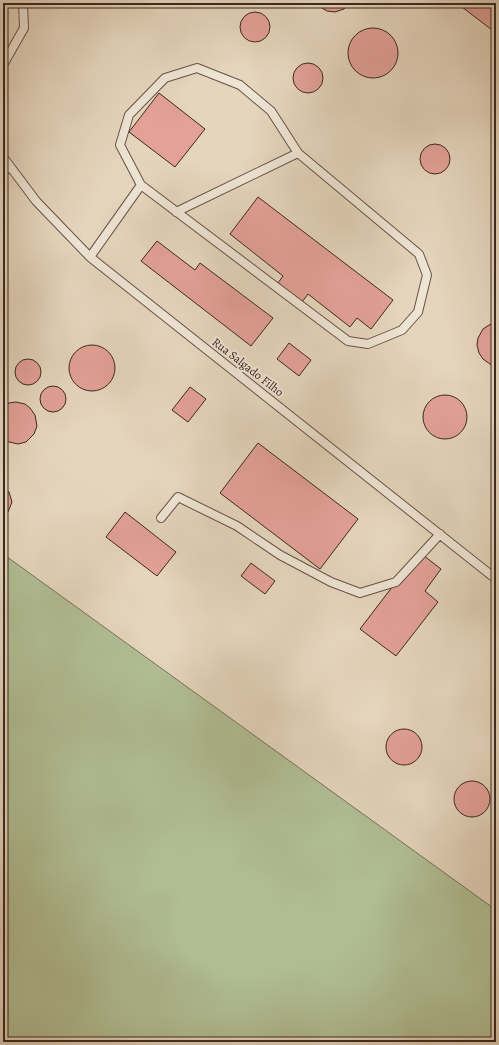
<svg xmlns="http://www.w3.org/2000/svg" width="499" height="1045" viewBox="0 0 499 1045" font-family="Alegreya,serif">
<style>
.green{fill:#b1be94;stroke:#76735a}
.building{fill:#e3a198;stroke:#3b2820}
.lines{fill:none;stroke-linecap:round;stroke-linejoin:round}
.lane-casing{stroke:#665347;stroke-width:10}
.lane{stroke:#eee4d4;stroke-width:8}
.labels{text-anchor:middle;dominant-baseline:central;stroke-width:4;stroke-linejoin:round;paint-order:stroke}
.street-label{font-size:12px;fill:#3b2820;stroke:#eee4d4}
</style>
<rect width="100%" height="100%" fill="#e5d5bd"/>
<filter id="stains"><feTurbulence type="fractalNoise" baseFrequency=".005" numOctaves="4"/><feColorMatrix values="0 0 0 0 .2 0 0 0 0 .09 0 0 0 0 .02 0 0 0 .5 -.17"/></filter>
<radialGradient id="worn" r=".72"><stop offset=".6" stop-color="#630" stop-opacity="0"/><stop offset="1" stop-color="#630" stop-opacity=".3"/></radialGradient>
<!-- green -->
<path class="green" d="M3,554l493,356v132h-493z"/>
<!-- building -->
<path class="building" d="M317,3h31l-4,6 -9,3 -8,-1 -5,-3z
M464,3h32v30l-34,-26z
M240 27a15 15 0 1 1 30 0a15 15 0 1 1-30 0Z
M348 53a25 25 0 1 1 50 0a25 25 0 1 1-50 0Z
M293 78a15 15 0 1 1 30 0a15 15 0 1 1-30 0Z
M159,93l46,36 -30,38 -46,-35z
M420 159a15 15 0 1 1 30 0a15 15 0 1 1-30 0Z
M258,197l135,103 -22,29 -14,-11 -7,9 -42,-33 -6,8 -24,-19 5,-7 -53,-42z
M496,204v21l-2,-3 -2,-7 1,-7z
M157,241l38,29 5,-7 73,55 -22,28 -110,-85z
M496,323v42l-6,-1 -7,-5 -4,-6 -2,-8 1,-7 5,-9 6,-4z
M289,343l22,17 -12,16 -22,-17z
M69 368a23 23 0 1 1 46 0a23 23 0 1 1-46 0Z
M15 372a13 13 0 1 1 26 0a13 13 0 1 1-26 0Z
M40 399a13 13 0 1 1 26 0a13 13 0 1 1-26 0Z
M190,387l16,12 -18,23 -16,-12z
M423 417a22 22 0 1 1 44 0a22 22 0 1 1-44 0Z
M16,402l9,2 5,4 5,7 2,11 -3,8 -8,8 -8,2 -13,-3 -2,-2v-32l6,-4z
M258,443l100,76 -38,50 -100,-76z
M3,487l6,5 3,10 -4,10 -5,5z
M125,512l51,40 -19,24 -51,-39z
M419,552l22,17 -16,22 13,11 -42,54 -36,-27z
M251,563l24,18 -10,13 -24,-18z
M386 747a18 18 0 1 1 36 0a18 18 0 1 1-36 0Z
M454 799a18 18 0 1 1 36 0a18 18 0 1 1-36 0Z"/>
<g class="lines">
<!-- lane casing -->
<g class="lane-casing">
<path id="lane" d="M3,65l21,-37 -1,-25
M197,68l43,17 31,26 27,42 121,101 8,21 -9,37 -16,18 -34,14 -20,-3 -207,-156 -21,-40 9,-30 36,-37z
M3,157l33,44 54,56 406,322
M3,173l6,-8
M176,212l122,-59
M90,257l51,-72
M161,518l17,-21 59,29 43,29 51,27 29,11 36,-11 44,-48"/>
</g>
<!-- lane -->
<use href="#lane" class="lane"/>
</g>
<g class="labels">
<!-- street labels -->
<g class="street-label">
<text transform="translate(248 367) rotate(38)">Rua Salgado Filho</text>
</g>
</g>
<!-- margin -->
<rect width="499" height="1045" fill="none" stroke="#e5d5bd" stroke-width="16"/>
<rect x="4" y="4" width="491" height="1037" fill="none" stroke="#3b2820" stroke-width="2"/>
<rect x="8" y="8" width="483" height="1029" fill="none" stroke="#3b2820"/>
<rect width="100%" height="100%" filter="url(#stains)"/>
<rect width="100%" height="100%" fill="url(#worn)"/>
</svg>
